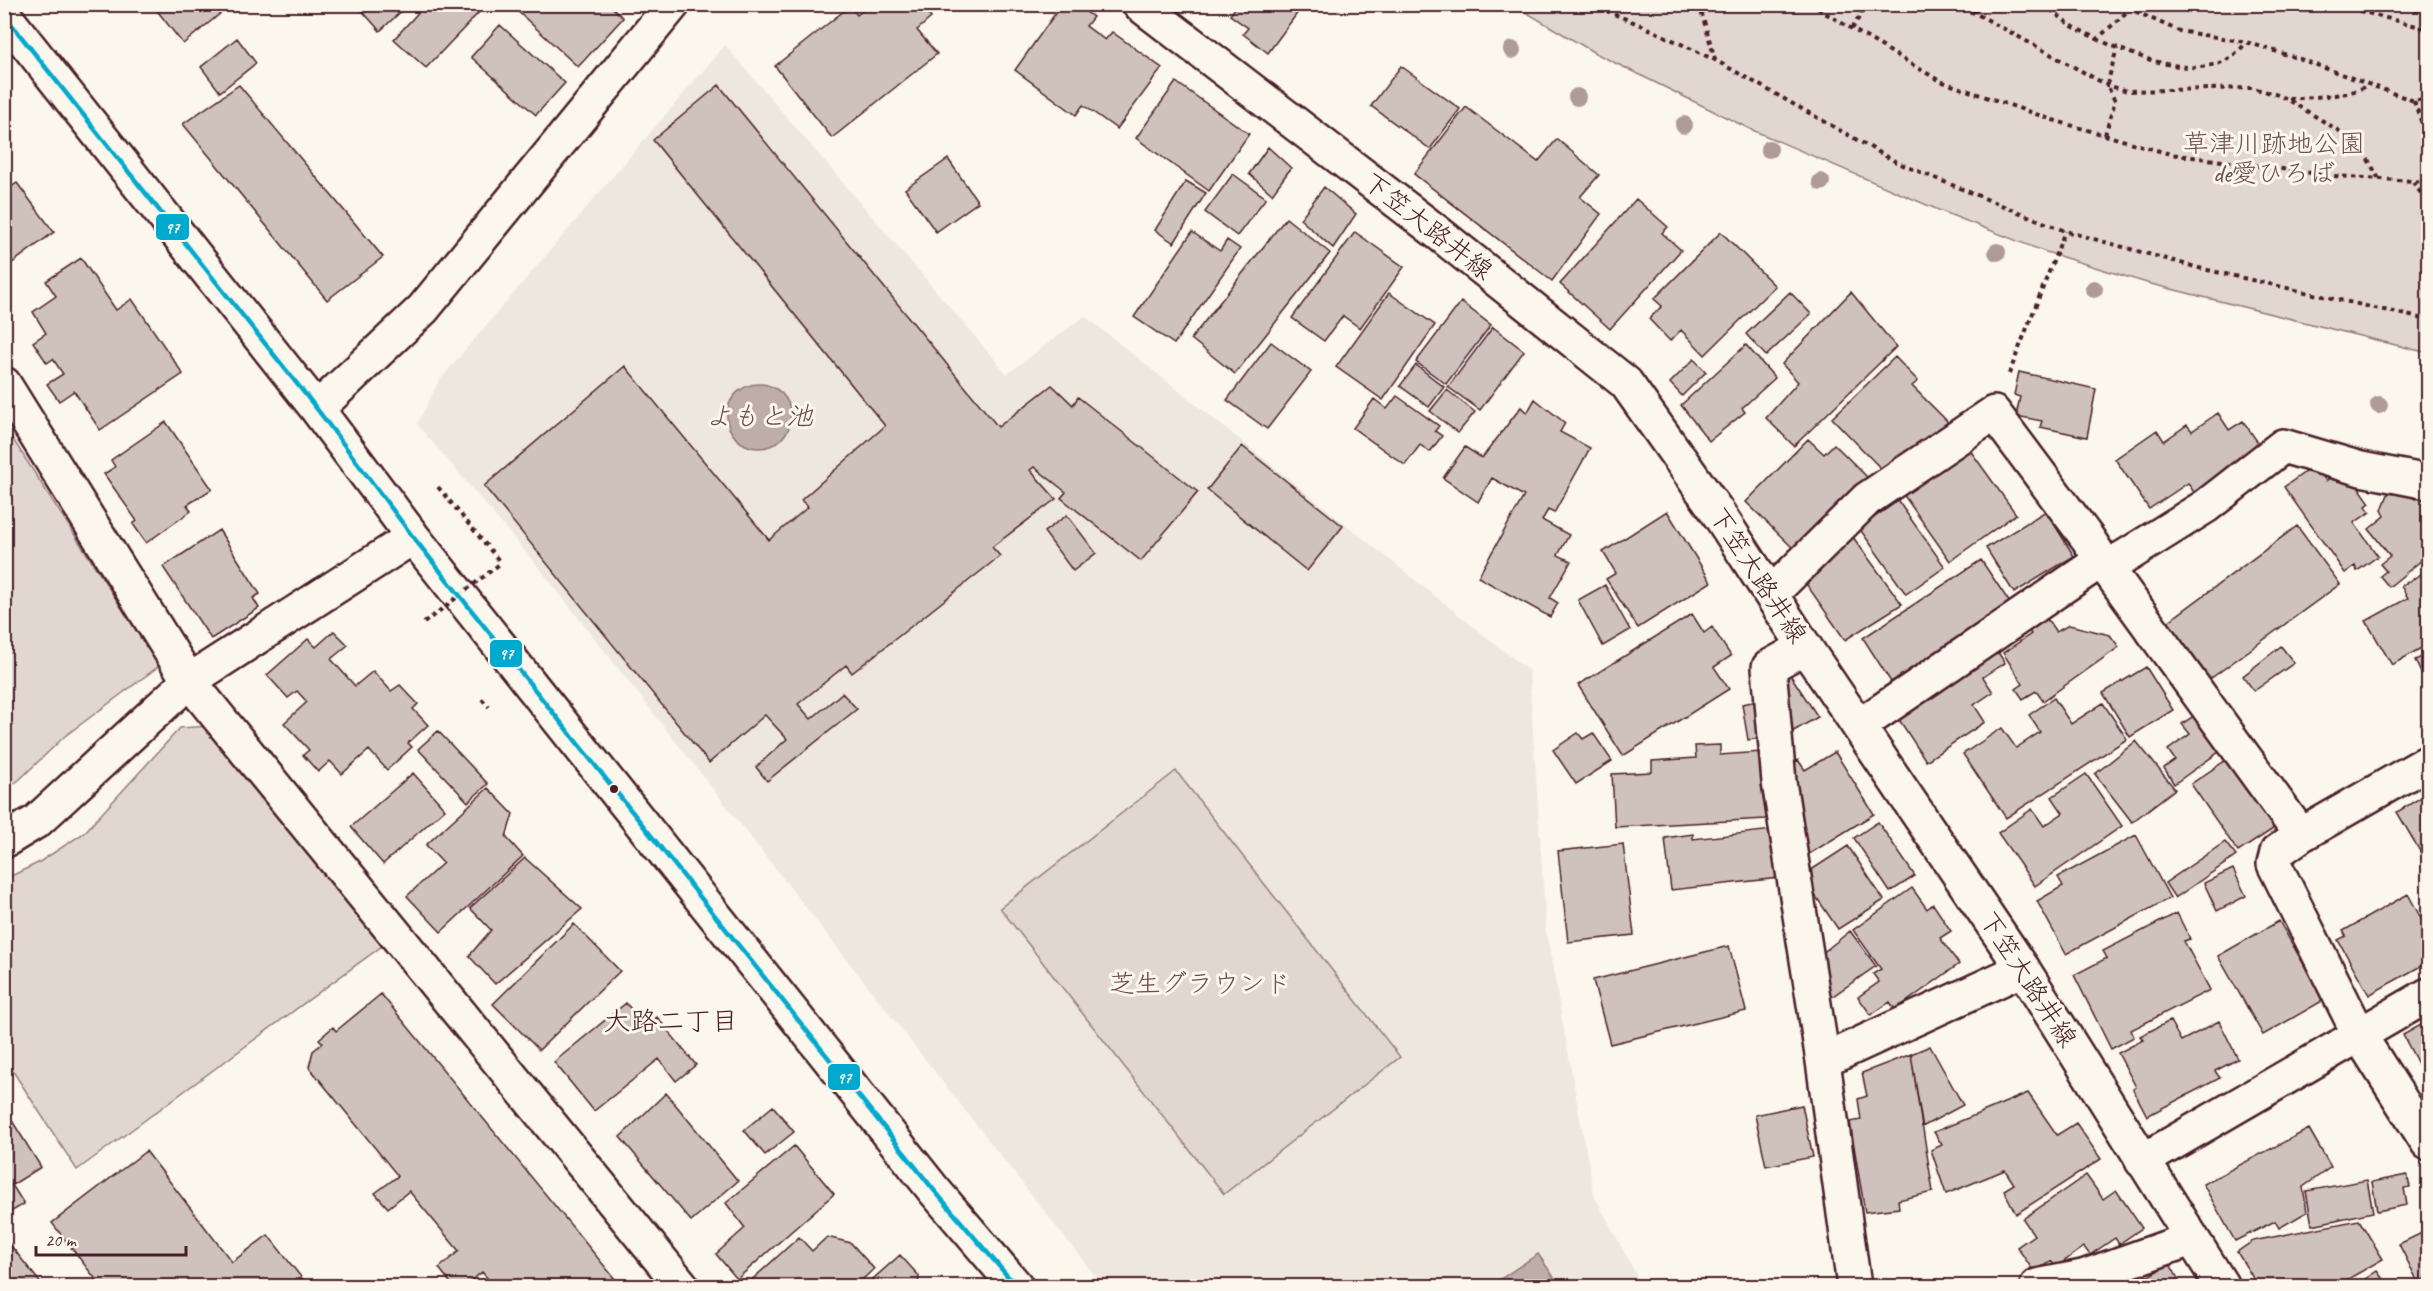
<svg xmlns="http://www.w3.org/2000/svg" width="2433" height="1291" viewBox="0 0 2433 1291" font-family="Caveat,'Klee One',sans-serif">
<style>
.built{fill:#eee7de}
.green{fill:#e2d7d0;stroke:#967b7e;stroke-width:1.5}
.water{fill:#bfadaa;stroke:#907477;stroke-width:1.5}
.building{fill:#cfc2bc;stroke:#4a1f2b;stroke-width:1.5}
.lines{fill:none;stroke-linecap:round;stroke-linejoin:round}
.minor-casing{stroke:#4a1f2b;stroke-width:38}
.major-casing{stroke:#4a1f2b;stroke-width:38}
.path{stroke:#4a1f2b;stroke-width:4;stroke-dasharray:4.5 4.5;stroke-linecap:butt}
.minor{stroke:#fbf7ec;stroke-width:33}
.major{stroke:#fbf7ec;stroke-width:33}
.path-bridge{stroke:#4a1f2b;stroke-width:4;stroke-dasharray:4.5 4.5;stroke-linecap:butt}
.bus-1-casing{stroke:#fbf7ec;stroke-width:9}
.bus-1{stroke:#00a9ce;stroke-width:4.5}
.tree{fill:#af9a98}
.bus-dot{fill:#4a1f2b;stroke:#fbf7ec;stroke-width:2}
.labels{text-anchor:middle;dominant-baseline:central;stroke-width:6;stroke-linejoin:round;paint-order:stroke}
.park-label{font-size:26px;fill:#704d54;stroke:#fbf7ec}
.street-label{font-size:26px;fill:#4a1f2b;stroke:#fbf7ec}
.water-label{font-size:27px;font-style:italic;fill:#6d4a51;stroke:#fbf7ec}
.neighbourhood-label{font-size:27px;fill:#4a1f2b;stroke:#fbf7ec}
.line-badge{stroke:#fbf7ec;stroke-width:2}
.badge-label{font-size:16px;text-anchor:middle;font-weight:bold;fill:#fff}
</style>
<rect width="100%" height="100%" fill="#fbf7ec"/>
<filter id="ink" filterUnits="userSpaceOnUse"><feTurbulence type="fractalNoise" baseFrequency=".0167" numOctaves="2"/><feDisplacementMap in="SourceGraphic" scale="12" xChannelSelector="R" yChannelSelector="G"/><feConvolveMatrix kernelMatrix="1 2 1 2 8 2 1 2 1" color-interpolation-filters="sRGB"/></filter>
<g filter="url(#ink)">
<!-- built -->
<path class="built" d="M725,45l282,329 78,-58 444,355 17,259 48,265 48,91h-539l-562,-716 -124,-146 22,-43z"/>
<!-- green -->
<path class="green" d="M1514,5h914v348l-281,-70 -104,-32 -102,-40 -191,-82 -155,-76z
M5,427l154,239 -94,70 -46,44 -14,10z
M211,726l175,217 -309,227 -72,-111v-180l33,-16 46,-30 96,-105z
M1176,771l224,286 -176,137 -224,-286z"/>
<!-- water -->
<path class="water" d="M727 416a32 32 0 1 1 64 0a32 32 0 1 1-64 0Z
M1538,1254l22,32h-70z"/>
<!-- building -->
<path class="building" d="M152,4h80l-49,40z
M356,4h53l-29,27z
M426,4l60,1 -60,63 -32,-29z
M514,4h95l14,14 -45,49 -66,-61z
M871,4h49l11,14 -14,12 20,24 -105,84 -57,-72 75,-60 7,9z
M1062,4h13l18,13 -7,9 19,14 7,-8 50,36 -45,61 -34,-24 -7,10 -61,-45z
M1238,4h66l-36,49 -25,-19 5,-6 -18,-13z
M500,25l65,58 -29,32 -65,-58z
M237,38l19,25 -36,29 -19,-25z
M1401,66l59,43 -30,40 -59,-43z
M1176,82l73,52 -40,57 -73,-53z
M239,85l144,172 -56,43 -144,-176z
M719,85l279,342 54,-42 21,20 5,-8 120,95 -57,69 -80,-63 5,-6 -32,-25 -4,3 26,29 -64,48 8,9 -82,65 -66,52 -6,-8 -48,39 13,15 31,-26 15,16 -90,72 -11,-14 31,-28 -22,-24 -56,48 -225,-277 141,-120 144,174 39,-33 -7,-7 84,-74 -232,-286z
M1466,107l72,55 19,-23 42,36 -19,22 21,17 -49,67 -138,-107z
M1268,147l23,21 -19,26 -23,-20z
M948,159l30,43 -42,30 -31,-43z
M1233,174l33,24 -29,38 -32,-24z
M1186,181l20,12 -32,50 -19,-13z
M17,183l37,49 -50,37v-77z
M1324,187l32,27 -23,34 -33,-29z
M1636,199l32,28 -6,6 19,17 -71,79 -50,-45z
M1286,218l44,35 -95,121 -44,-35z
M1192,232l28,19 7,-11 13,9 -66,95 -40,-27z
M1355,232l49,35 -44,61 -17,-12 -19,25 -32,-23z
M1721,232l54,54 -70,69 -24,-25 -11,11 -21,-22 13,-13 -8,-7z
M81,258l35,52 16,-11 51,75 -83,56 -26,-39 -15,10 -12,-17 16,-10 -10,-15 -6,4 -14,-21 13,-9 -13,-21 23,-16 -10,-15z
M1790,292l21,22 -45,42 -20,-22z
M1851,292l45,55 -102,99 -28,-28 32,-36 -16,-18z
M1389,293l46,32 -52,75 -47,-33z
M1461,302l30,23 -45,59 -30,-22z
M1493,327l31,24 -44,59 -32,-23z
M1271,342l40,30 -44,57 -40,-29z
M1746,345l29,33 -33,30 3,4 -36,29 -28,-36z
M1895,357l23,24 -6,5 36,36 -58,56 -58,-60z
M1694,359l12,13 -24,24 -12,-13z
M1416,365l28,22 -15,20 -29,-21z
M2019,372l77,17 -9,48 -47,-10 2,-6 -26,-5 4,-19 -6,-2z
M1447,390l28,22 -17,21 -28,-22z
M1397,396l42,30 -4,5 7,5 -12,16 -10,-7 -15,20 -52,-37 21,-29 13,10z
M1535,399l30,24 -5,9 30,16 -36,65 -6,-3 -6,10 27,15 -11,20 13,6 -21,37 8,5 -8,14 -72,-40 46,-81 -32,-18 -14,24 -35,-24 22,-31 17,11 39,-51 6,6z
M2218,413l11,17 14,-9 21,30 -67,46 -9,-14 -39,26 -34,-50 42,-29 7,11 23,-16 5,6z
M166,422l46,67 -25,16 4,6 -45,32 -13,-19 4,-3 -33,-47 11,-7 -4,-7z
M1808,439l16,15 10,-10 37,37 -73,72 -52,-51z
M1242,446l101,80 -36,45 -100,-81z
M1967,446l49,68 -66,47 -47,-67z
M2315,465l11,16 10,-8 18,7 16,23 -4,3 4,6 -16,11 24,33 -21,15 -2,-5 -10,7 -61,-86z
M2390,489l26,10 2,-8 10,14v50l-39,32 -9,-11 6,-5 -6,-7 10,-8 -21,-27 16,-13 -3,-6z
M1898,501l47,66 -39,27 -47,-66z
M1667,511l44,71 -73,46 -32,-49 10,-6 -13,-21z
M2046,511l28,45 -60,37 -28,-45z
M1067,515l29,38 -23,18 -29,-39z
M2297,526l43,58 -130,95 -42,-57z
M219,530l41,64 -7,4 6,10 -48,31 -48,-72z
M1850,533l52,71 -57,36 -45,-65z
M1981,560l29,43 -119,79 -28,-44z
M2428,570v74l-36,21 -26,-44 42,-23 -7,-12z
M1605,585l25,45 -27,16 -25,-46z
M1692,614l12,19 8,-6 19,29 -17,11 15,22 -106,67 -45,-71z
M2045,616l11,16 13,-7 41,10 9,12 -76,54 -7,-10 -13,8 -7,-10 7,-5 -20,-31 28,-19 -4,-6z
M334,631l14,14 -17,14 24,27 18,-15 18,20 9,-6 18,19 -5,5 15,16 -20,18 4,4 -25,23 -18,-20 -27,24 -12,-13 -12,11 -15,-17 6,-5 -25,-27 23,-21 -10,-11 -9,7 -21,-23 41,-36 8,8z
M1994,646l11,17 -22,14 10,15 -19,13 11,17 -59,39 -28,-43 53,-35 -4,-6z
M2281,646l13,17 -40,28 -11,-15z
M2428,654v34l-13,-28z
M2146,667l27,43 -43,27 -27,-44z
M1789,673l29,44 -33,19 -5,-56z
M2054,698l17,26 32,-21 24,36 -121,79 -43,-64 39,-26 14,20 24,-16 -11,-17z
M1762,700l6,37 -20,3 -6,-36z
M2198,713l25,36 -49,35 -10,-16 11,-8 -7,-10 22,-16 -8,-10z
M438,731l50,53 -20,18 -50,-53z
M1578,733l5,6 10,-6 19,28 -36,23 -23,-34z
M2136,741l39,48 -43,33 -37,-48z
M1720,745v10l42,-3 4,67 -151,8 -3,-53 40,-2v-11l44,-3 -1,-12z
M1835,752l39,62 -73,45 -14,-93 11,-6 7,10z
M2229,758l47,69 -38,25 -47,-68z
M413,773l32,36 -62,55 -32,-37z
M2086,774l36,52 -87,60 -37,-53 34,-24 12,17 19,-13 -11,-16z
M488,788l25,26 -7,23 17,19 -82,76 -34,-36 36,-33 -17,-18z
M2428,793v72l-31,-53z
M1878,822l37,54 -25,16 -36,-54z
M1773,830l6,48 -108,12 -6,-52 28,-4v5z
M2136,835l34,63 -104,56 -29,-53 26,-15 -5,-9z
M2225,842l11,14 -61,42 -10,-15z
M1623,844l11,91 -66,7 -10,-91z
M1848,846l36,54 -46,29 -36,-53z
M525,858l57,51 -87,75 -26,-28 22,-26 -21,-22z
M2233,869l13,27 -29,15 -13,-28z
M1912,888l15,21 6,-5 18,27 -11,7 19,26 -64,46 -5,-8 -19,13 -13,-18 21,-15 -6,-8 8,-5 -28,-39z
M2408,894l14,26 6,-4v46l-59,33 -31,-55 8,-4 -3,-5z
M2177,913l13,26 -6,2 26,49 -79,40 3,7 -23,12 -37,-74 33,-17 -4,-7z
M2279,921l45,79 -61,35 -45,-79z
M574,924l46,47 -81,79 -46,-46z
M1850,931l26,35 -49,34 -12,-41z
M1729,946l17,65 -136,33 -17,-64z
M381,994l239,291 -2,1h-124l-12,-14 -17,14h-12l-14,-18 20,-17 -50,-60 -21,17 -13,-15 23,-17 -89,-109 4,-16 10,-8 -4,-4 14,-12 3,4z
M626,1003l19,24 12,-10 39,48 -20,16 -17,-22 -65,52 -40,-49z
M2170,1021l11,20 38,-20 19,38 -23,12 5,7 -73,38 -14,-27 3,-2 -18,-34 25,-13 -3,-4z
M2428,1021v62l-25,-48z
M1930,1046l33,59 -41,22 -11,-73z
M1911,1054l22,138 -35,8 1,8 -34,4 -15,-90 11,-2 -3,-21 9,-3 -5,-23z
M666,1093l72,88 -47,40 -71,-84z
M2028,1093l29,42 19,-12 25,36 -85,55 -12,-24 10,-6 -9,-14 -59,24 -15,-44 11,-5 -8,-13z
M1802,1105l11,52 -47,9 -11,-51z
M773,1106l21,26 -29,23 -21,-25z
M4,1108l37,59 -29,18 12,19 -20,12z
M2309,1129l22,38 -28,20 4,25 -28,16 -4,-7 -40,20 -32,-57z
M794,1146l40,48 -97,85 -21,-25 29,-26 -19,-25z
M146,1151l86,111 36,-27 40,51h-207l-49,-63z
M2086,1175l17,24 13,-9 26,38 -23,16 -4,-6 -25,17 -6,-8 -28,20 -5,-6 -17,11 -17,-25 17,-12 -11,-16z
M2407,1175l3,12 -6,1 3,17 -30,6 -5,-29z
M2367,1180l6,32 -61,13 -6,-34z
M2359,1220l24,39 -47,27h-78l-21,-34 16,-11z
M2428,1230v47l-10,5 -19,-38z
M4,1237l39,49h-39z
M799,1237l13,14 15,-14 24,6 23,26 -19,17h-110z
M900,1255l19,21 -1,10h-53z
M2170,1264l12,22h-64l5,-2 -3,-5 15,-8 6,9z
M2377,1271l11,15h-33z"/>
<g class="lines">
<!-- minor casing -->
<g class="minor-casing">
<path id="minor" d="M4,15l313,394 96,128 520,652 83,97
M4,384l185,297 493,605
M317,409l106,-100 250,-305
M2107,568l99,-62 77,-60 78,23 67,13
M1771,594l96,-95 127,-86 94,126 19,29 194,267
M1805,647l-36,20 10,115 44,279 31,225
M1859,726l243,-166
M2428,762l-127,73 -24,17 -3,12 86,172 68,107
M4,841l33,-20 152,-140 224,-144
M1823,1061l200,-92
M2142,1161l286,-166
M2037,1286l46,-9 108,-38"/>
</g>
<!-- major casing -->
<g class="major-casing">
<path id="major" d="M1139,4l298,228 189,151 90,127 89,137 218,322 199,317"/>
</g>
<!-- path -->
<path class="path" d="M1589,4l52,21 74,35 183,103 167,68 134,37 229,52
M1699,4l16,55
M1810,4l130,77 113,39 117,34 164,22 94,6
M1944,4l31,9 132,72 20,6 125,-3 23,6 12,5 72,44 20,36
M2043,4l29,22 25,13 32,-29
M2119,4l60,27 67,11 57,18 111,41 14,-3
M2333,4l95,25
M2397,4l31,9
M1975,13l2,-9
M1852,29l15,-25
M2097,39c43,19 116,51 149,3
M2289,99c28,-3 54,-1 80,-14
M2414,101l14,40
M2105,135l10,-34 -8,-16 10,-37
M2413,182l15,21
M2009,374l56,-143
M438,487l63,76
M482,699l7,8"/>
<!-- minor -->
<use href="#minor" class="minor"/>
<!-- major -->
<use href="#major" class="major"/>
<!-- path-bridge -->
<path class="path-bridge" d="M424,623l77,-60"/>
<!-- bus-1 casing -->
<g class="bus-1-casing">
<path id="bus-1" d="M4,15l313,394 96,128 520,652 83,97"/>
</g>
<!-- bus-1 -->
<use href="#bus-1" class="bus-1"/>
</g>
<!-- trees -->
<g class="tree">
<circle cx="1512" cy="50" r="9"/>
<circle cx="1577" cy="97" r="9"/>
<circle cx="1684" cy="125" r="9"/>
<circle cx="1769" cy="149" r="9"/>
<circle cx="1821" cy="182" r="9"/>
<circle cx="1997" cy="252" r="9"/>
<circle cx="2094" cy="289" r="9"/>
<circle cx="2379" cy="405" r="9"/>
</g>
</g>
<!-- markers -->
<circle class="bus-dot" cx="614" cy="789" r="5"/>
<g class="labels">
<!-- park labels -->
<g class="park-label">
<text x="2274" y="143">草津川跡地公園<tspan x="2274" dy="30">de愛ひろば</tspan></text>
<text x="1200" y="983">芝生グラウンド</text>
</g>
<!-- street labels -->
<g class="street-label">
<text transform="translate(1428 226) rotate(38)">下笠大路井線</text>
<text transform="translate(1758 575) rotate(57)">下笠大路井線</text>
<text transform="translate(2028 979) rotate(57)">下笠大路井線</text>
</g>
<!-- water labels -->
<g class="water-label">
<text x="759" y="416">よもと池</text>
</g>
<!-- neighbourhood labels -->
<g class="neighbourhood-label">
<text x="671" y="1021">大路二丁目</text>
</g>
</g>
<g class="line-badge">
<rect x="155" y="213" width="35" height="28" rx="6" fill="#00a9ce"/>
<rect x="489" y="639" width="34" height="29" rx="6" fill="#00a9ce"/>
<rect x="827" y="1063" width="34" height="28" rx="6" fill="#00a9ce"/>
</g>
<g class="badge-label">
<text x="172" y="233">97</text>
<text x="506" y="659">97</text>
<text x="844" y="1083">97</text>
</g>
<!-- margin -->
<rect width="2433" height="1291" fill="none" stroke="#fbf7ec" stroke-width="24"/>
<rect x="12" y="12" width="2409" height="1267" fill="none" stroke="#4a1f2b" stroke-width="2" filter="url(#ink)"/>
<!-- scale -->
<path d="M36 1246v9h150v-9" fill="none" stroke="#4a1f2b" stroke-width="3"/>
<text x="45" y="1246" font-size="18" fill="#4a1f2b" stroke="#fbf7ec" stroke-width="4.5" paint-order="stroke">20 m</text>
</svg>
